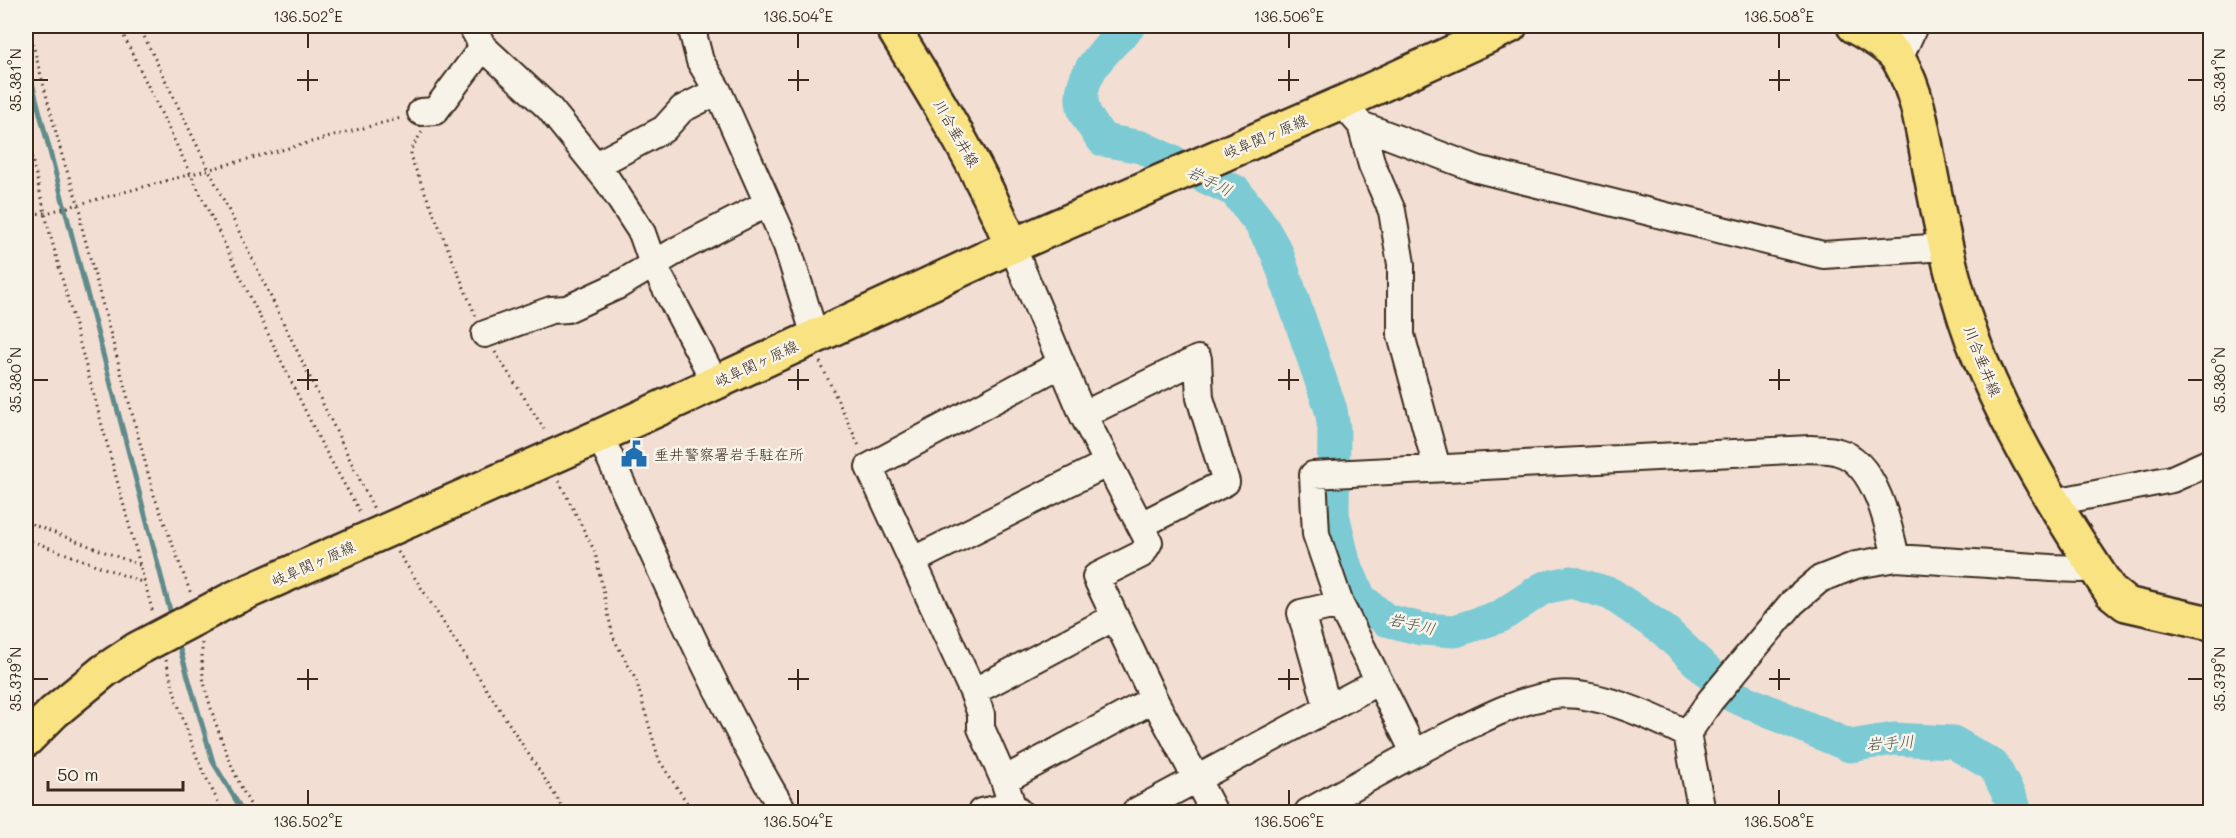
<svg xmlns="http://www.w3.org/2000/svg" width="2236" height="838" viewBox="0 0 2236 838" font-family="Mali,'Klee One',sans-serif">
<style>
.lines{fill:none;stroke-linecap:round;stroke-linejoin:round}
.stream{stroke:#618b8b;stroke-width:5}
.river{stroke:#7bcbd4;stroke-width:33}
.minor-casing{stroke:#3b2a1e;stroke-width:30}
.major-casing{stroke:#3b2a1e;stroke-width:38}
.path{stroke:#3b2a1e;stroke-width:3;stroke-dasharray:1.5 4.5;stroke-linecap:butt}
.minor{stroke:#f7f3e8;stroke-width:26}
.major{stroke:#f8e281;stroke-width:33}
.ticks{fill:none;stroke:#3b2a1e;stroke-width:2}
.labels{text-anchor:middle;dominant-baseline:central;stroke-width:5;stroke-linejoin:round;paint-order:stroke}
.street-label{font-size:15px;fill:#3b2a1e;stroke:#f7f3e8}
.poi-label{font-size:15px;fill:#3b2a1e;stroke:#f7f3e8;text-anchor:start}
.water-label{font-size:16px;font-style:italic;fill:#4b524c;stroke:#f7f3e8}
.neatline{fill:none;stroke:#3b2a1e;stroke-width:2}
.ticks-label{font-size:15px;text-anchor:middle;fill:#3b2a1e}
</style>
<rect width="100%" height="100%" fill="#f2ded3"/>
<filter id="ink" filterUnits="userSpaceOnUse"><feTurbulence type="fractalNoise" baseFrequency=".0167" numOctaves="2"/><feDisplacementMap in="SourceGraphic" scale="12" xChannelSelector="R" yChannelSelector="G"/><feConvolveMatrix kernelMatrix="1 2 1 2 8 2 1 2 1" color-interpolation-filters="sRGB"/></filter>
<g filter="url(#ink)">
<g class="lines">
<!-- stream -->
<path class="stream" d="M26,60l146,558
M177,639l36,123 30,50"/>
<!-- river -->
<path class="river" d="M1129,26c-21,22 -58,52 -44,87 4,9 12,19 18,27l38,7 94,44 25,32 17,30 54,157 3,19 -1,85 11,48 16,36 26,22 35,9 34,2 46,-15 42,-28 28,-6 40,12 54,37 68,65 117,50 44,-7 59,3 41,24 20,39v7"/>
<!-- minor casing -->
<g class="minor-casing">
<path id="minor" d="M472,26l11,21 66,61 59,73 34,52 11,31 62,118
M691,26l9,35 18,30 69,155 28,90
M1899,59l15,-33
M1342,103l19,22 116,44 346,86 122,-8
M421,112l14,-1 48,-64
M1361,125l11,40 20,46 9,53v71l36,133
M596,165l68,-36 18,-20 36,-18
M1012,246l71,169 66,127 -7,12 -46,23 58,122 60,113
M485,334l66,-24 16,-1 50,-23 64,-38 87,-45
M1061,364l-192,103 104,225 142,-75
M1083,415l115,-56 2,39 26,84 -85,43
M600,436c58,127 113,257 184,376
M2055,502l117,-23 38,-17
M914,560l194,-97
M1379,681l-39,-77 -24,-70 -3,-59 497,-26c9,1 20,0 28,3 37,9 51,74 58,106
M973,692l8,22v14l23,52
M1328,709l-27,-96 39,-9
M981,812l31,-6
M1019,812l-7,-6 -8,-26 150,-81
M1135,812l244,-131 35,71
M1308,812c51,-28 100,-57 152,-82 30,-15 60,-30 94,-35 39,-6 99,22 133,39
M1702,812l-15,-78 23,-33 82,-98 28,-24 36,-14 40,-7 155,10 31,1 11,-5"/>
</g>
<!-- major casing -->
<g class="major-casing">
<path id="major" d="M892,26c44,72 88,142 120,220
M1854,26c14,9 38,21 46,36 20,35 24,79 32,118 12,61 24,121 48,179 34,82 82,160 131,233l15,12 84,19
M26,740l28,-28 50,-41 33,-22 97,-51 366,-162 412,-190 330,-143 168,-77"/>
</g>
<!-- path -->
<path class="path" d="M28,26l35,133 18,53v12l73,271 37,99
M119,26l201,415 41,73
M139,26l235,483
M422,132l-11,17v9l65,159
M26,133l23,97 104,383
M26,214l20,-1 355,-95
M495,352l51,80
M820,362l40,86
M559,481l36,71 18,85 23,43 23,80 34,52
M26,522l116,44
M26,539l113,42 6,-1
M398,552l168,260
M202,643c0,11 0,23 1,33 5,32 34,111 52,136
M166,660l11,42 22,61 24,49"/>
<!-- minor -->
<use href="#minor" class="minor"/>
<!-- major -->
<use href="#major" class="major"/>
</g>
</g>
<!-- ticks -->
<path class="ticks" d="M308,33v15M798,33v15M1289,33v15M1779,33v15M308,70v21M798,70v21M1289,70v21M1779,70v21M33,80h15M297,80h21M788,80h21M1278,80h21M1769,80h21M2188,80h15M308,369v21M798,369v21M1289,369v21M1779,369v21M33,380h15M297,380h21M788,380h21M1278,380h21M1769,380h21M2188,380h15M308,669v21M798,669v21M1289,669v21M1779,669v21M33,679h15M297,679h21M788,679h21M1278,679h21M1769,679h21M2188,679h15M308,790v15M798,790v15M1289,790v15M1779,790v15"/>
<!-- icons -->
<defs>
<g id="civic-bare" transform="scale(2.07)"><path d="M-.6-6.5H3V-4.5H.6V-3L4-1V1h2V6H-6V1h2V-1L-.6-3ZM-1.2 2.5V6h2.4V2.5Z" fill="#1f6fb2" stroke="#f7f3e8" stroke-width="2.5" paint-order="stroke"/></g>
</defs>
<g fill-rule="evenodd">
<use href="#civic-bare" x="634" y="454"/>
</g>
<g class="labels">
<!-- street labels -->
<g class="street-label">
<text transform="translate(957 133) rotate(60)">川合垂井線</text>
<text transform="translate(1265 136) rotate(-23)">岐阜関ヶ原線</text>
<text transform="translate(1983 361) rotate(68)">川合垂井線</text>
<text transform="translate(756 363) rotate(-25)">岐阜関ヶ原線</text>
<text transform="translate(313 563) rotate(-24)">岐阜関ヶ原線</text>
</g>
<!-- poi labels -->
<g class="poi-label">
<text x="654" y="454">垂井警察署岩手駐在所</text>
</g>
<!-- water labels -->
<g class="water-label">
<text transform="translate(1210 180) rotate(27)">岩手川</text>
<text transform="translate(1412 623) rotate(13)">岩手川</text>
<text transform="translate(1890 742) rotate(-4)">岩手川</text>
</g>
</g>
<!-- margin -->
<rect width="2236" height="838" fill="none" stroke="#f7f3e8" stroke-width="66"/>
<!-- scale -->
<path d="M48 781v9h135v-9" fill="none" stroke="#3b2a1e" stroke-width="3"/>
<text x="57" y="781" font-size="18" fill="#3b2a1e" stroke="#f7f3e8" stroke-width="4.5" paint-order="stroke">50 m</text>
<rect x="33" y="33" width="2170" height="772" class="neatline"/>
<g class="ticks-label">
<text x="308" y="22">136.502°E</text>
<text x="798" y="22">136.504°E</text>
<text x="1289" y="22">136.506°E</text>
<text x="1779" y="22">136.508°E</text>
<text transform="translate(16 80) rotate(-90)" y="5">35.381°N</text>
<text transform="translate(2220 80) rotate(-90)" y="5">35.381°N</text>
<text transform="translate(16 380) rotate(-90)" y="5">35.380°N</text>
<text transform="translate(2220 380) rotate(-90)" y="5">35.380°N</text>
<text transform="translate(16 679) rotate(-90)" y="5">35.379°N</text>
<text transform="translate(2220 679) rotate(-90)" y="5">35.379°N</text>
<text x="308" y="827">136.502°E</text>
<text x="798" y="827">136.504°E</text>
<text x="1289" y="827">136.506°E</text>
<text x="1779" y="827">136.508°E</text>
</g>
</svg>
